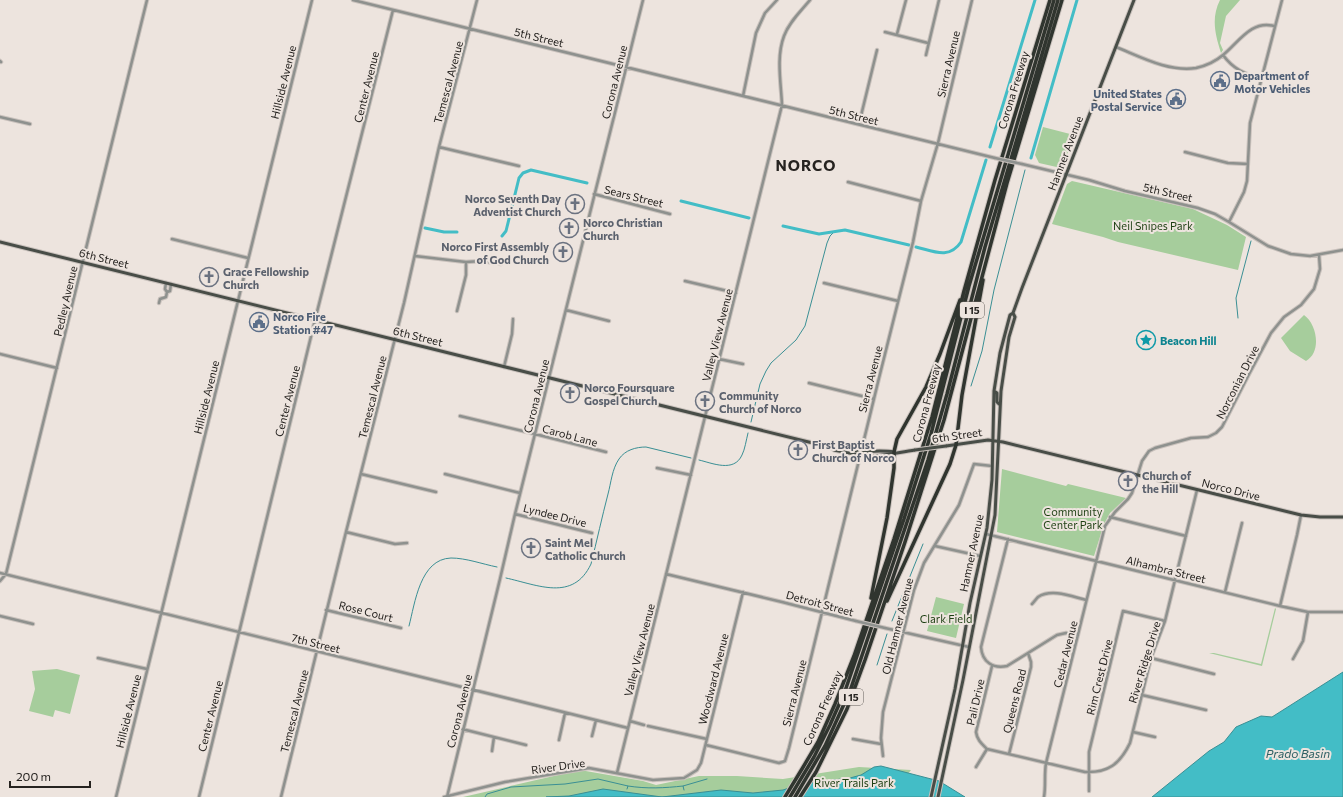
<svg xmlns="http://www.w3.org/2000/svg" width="1343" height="797" viewBox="0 0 1343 797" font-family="Commissioner,sans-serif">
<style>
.green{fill:#a6cd9c}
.water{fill:#43bdc6;stroke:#3a8f94}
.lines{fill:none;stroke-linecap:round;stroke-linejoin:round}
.stream{stroke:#3a8f94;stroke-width:1}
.canal{stroke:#43bdc6;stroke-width:3}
.minor-casing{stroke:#c9c1bc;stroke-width:4.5}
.major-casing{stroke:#c9c1bc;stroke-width:5}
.highway-casing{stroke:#c9c1bc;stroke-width:5.5}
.minor{stroke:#8e918e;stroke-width:2.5}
.major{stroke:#484d47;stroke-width:3}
.highway{stroke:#30352f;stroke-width:3.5}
.minor-bridge-casing{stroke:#c9c1bc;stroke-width:4.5;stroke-linecap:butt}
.major-bridge-casing{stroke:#c9c1bc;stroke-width:5;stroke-linecap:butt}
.minor-bridge{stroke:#8e918e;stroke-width:2.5}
.major-bridge{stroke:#484d47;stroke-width:3}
.labels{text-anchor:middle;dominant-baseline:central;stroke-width:4;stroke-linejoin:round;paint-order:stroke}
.shield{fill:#ede4de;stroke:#625d59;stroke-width:1}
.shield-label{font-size:10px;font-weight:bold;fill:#262320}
.street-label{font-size:11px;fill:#262320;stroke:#ede4de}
.service-label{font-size:11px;font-weight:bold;fill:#4e5e75;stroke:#ede4de;text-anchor:start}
.worship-label{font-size:11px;font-weight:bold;fill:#5b616d;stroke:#ede4de;text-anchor:start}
.park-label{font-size:11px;fill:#1d3f12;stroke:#ede4de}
.culture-label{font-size:11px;font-weight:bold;fill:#0d838f;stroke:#ede4de;text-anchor:start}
.water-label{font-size:12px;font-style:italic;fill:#2f6165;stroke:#ede4de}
.district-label{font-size:15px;font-weight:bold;letter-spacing:1px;fill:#262320;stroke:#ede4de}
</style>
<rect width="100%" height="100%" fill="#ede4de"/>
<!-- green -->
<path class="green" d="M1220,0h20l-14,16 -6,27 3,7 -2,3c-6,-19 -10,-35 -1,-53z
M1043,127l31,8 -11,31 -2,2 -22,-5 -4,-8z
M1072,181l121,28 34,16 19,12 -8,33 -120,-28 -15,-5 -51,-13 15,-40z
M1304,315c13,9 18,37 2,46l-16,-10 -9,-13z
M1002,469l64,17 2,-2 58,14 -16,15 -6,11 -10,32 -97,-24z
M936,597l28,7 -8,34 -29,-7z
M1275,608l1,1 -14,57 -53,-13h5l47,11z
M57,669l23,6 -10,39 -15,-4 -2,7 -24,-6 6,-22 -3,-18z
M859,767l52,3 -21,27h-427l117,-27 63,11 13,4 43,-9h38l46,3z"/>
<!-- water -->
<path class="water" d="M1343,672v125h-191l57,-46 15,-9 12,-15 25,-11 11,1z
M881,766l58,15 26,16h-419l23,-1 34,-7 59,8 59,-7 32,3 30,-3 18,-6 49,-6 11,-3 13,-8z"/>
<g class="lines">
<!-- stream -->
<path class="stream" d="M1238,318l-2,-20 15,-57
M971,386l11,-35 12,-61 31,-120
M751,422l9,-38 6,-13 5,-8 25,-23 9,-14 22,-83 3,-7 5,-5
M699,460c13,3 35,13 43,-5 3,-6 4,-14 6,-22
M506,578c32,7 67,24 85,-14 6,-24 11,-47 17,-70 3,-11 4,-25 11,-35 6,-9 17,-12 27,-12l45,11
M892,621l31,-77
M409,626c6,-23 11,-67 42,-68 15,0 31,6 46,9
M877,665l10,-31
M628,786c19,3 37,2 55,0
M684,790l-1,-4 24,-7
M485,797l2,-3 24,-7 54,-3 33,-5 30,7 -1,3"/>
<!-- canal -->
<path class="canal" d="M990,147l45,-147
M1031,158l46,-158
M681,201l68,17
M783,226l36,8 26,-4 64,15
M425,228l19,4h13
M502,236l4,-5 13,-53 4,-5 8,-3 56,13
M916,247c17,4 33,13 45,-5l25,-82"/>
<!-- minor casing -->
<g class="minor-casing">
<path id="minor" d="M353,0l642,158
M885,32l43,11
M897,34l9,-34
M1116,47c25,10 52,25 80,21 9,-2 20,-7 27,-13 16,-13 28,-35 51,-29
M926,55l13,-55
M1223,55c10,14 22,19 38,24
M0,61l1,1
M743,96l13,-63 9,-20 12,-13
M0,117l30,7
M859,124l18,-74
M439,147l80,19
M1185,152l43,11 20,1
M1022,164l67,16 36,11 73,17 17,6 14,8 39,24 23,8 19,2 33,-6
M848,182l73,19
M594,194l76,20
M1229,222l15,-30 3,-11 3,-58 32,-123
M172,239l76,19
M415,256l51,6 16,-1 19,3
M685,281l51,12
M166,283l-1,6 2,3 3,-1 1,-7
M824,283l74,18
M159,303l1,-4 6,-2 1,-5
M566,310l43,11
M457,311l9,-36v-13
M0,354l57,14
M719,359l24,5
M504,367l8,-33 1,-15
M809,383l65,16
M460,416l75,18 71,18
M657,468l34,7
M361,474l75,18
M445,474l75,19
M515,514l77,19
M1110,517l76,19
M346,532l49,12 12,-1
M986,534l294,72 28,6h35
M1008,539l-27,108c1,15 12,22 26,19l50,-31 9,-2 12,2
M935,546l45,10
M0,573l628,155
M666,574l116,28 74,19
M0,581l6,-7 141,-574
M1225,592l17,-69
M1032,604c2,-2 4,-5 6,-7 14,-9 35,0 48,3
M1280,606l17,-71 4,-20
M326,610l75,18
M0,616l33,8
M885,628l84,19
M98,658l49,11
M1151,658l63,16
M1293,659l10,-18 5,-29
M992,666l-16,66c1,8 6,12 11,17l98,23c23,1 35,-8 45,-29l21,-85 14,-37 32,-131
M1142,695l64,15
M630,721l14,4
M648,726l59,13
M462,729l64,16
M1133,732l22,5
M592,736l4,-16
M853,739l28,5
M559,740l6,-27
M706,745l73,18 6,-2 4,-13 90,-370 34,-136 8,-41 17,-58 34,-143
M492,751l2,-14
M1009,754l22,-87v-5l-3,-9
M883,756l-2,-18 2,-26 31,-122 10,-27 35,-58 15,-41 18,2
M976,767l11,-18
M617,773l165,-668c-1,-22 -6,-48 2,-69 5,-14 17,-25 26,-36
M1089,791v-39l34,-141 42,10
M116,797l196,-797
M199,797l116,-477 78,-310
M281,797l65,-265 58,-229 35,-156 38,-147
M444,797l61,-15 84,-14 64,12 31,-2 13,-8 4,-7 42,-171
M447,797l53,-218 15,-65 128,-514
M1044,797c2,-12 0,-22 2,-34l59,-237 10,-14 13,-13 4,-6 10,-32 7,-10 6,-3 36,-10 17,-1 8,-4 6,-6 26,-51 23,-43 13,-16 17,-12 13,-16 6,-20 -1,-14"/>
</g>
<!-- major casing -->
<g class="major-casing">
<path id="major" d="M0,242l825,204 7,2 2,2c12,2 24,6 37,6 15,0 29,-4 44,-6
M994,391l3,2v9l2,2
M946,446l42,-6 15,2 298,73 19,2h23
M832,448c9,-2 18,3 28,3 11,1 22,-1 34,1
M931,797l24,-108 15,-86 17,-75 5,-48 2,-89 6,-38 10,-38 3,-2 9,-25 112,-288
M938,797l25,-117 32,-165 6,-124 8,-54 6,-20 -2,-4"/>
</g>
<!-- highway casing -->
<g class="highway-casing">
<path id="highway" d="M871,598l16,-80 7,-50v-16l3,-13 29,-52 14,-33 20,-54
M887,601l63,-137 6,-19 6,-50 21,-115
M785,797l17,-28 16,-27 17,-38 19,-48 40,-117 38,-122 32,-126 31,-111 55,-180
M790,797l24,-40 16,-32 15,-34 59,-172 27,-85 38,-148 85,-286
M795,797l30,-51 25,-55 78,-231 19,-66 38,-147 73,-247
M800,797l16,-25 31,-63 18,-49 40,-118 39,-122 63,-237 55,-183"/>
</g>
<!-- minor -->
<use href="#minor" class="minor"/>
<!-- major -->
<use href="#major" class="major"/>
<!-- highway -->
<use href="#highway" class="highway"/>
<!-- minor-bridge casing -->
<g class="minor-bridge-casing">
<path id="minor-bridge" d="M995,158l27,6
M856,621l29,7"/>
</g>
<!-- major-bridge casing -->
<g class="major-bridge-casing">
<path id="major-bridge" d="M915,450l31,-4"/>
</g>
<!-- minor-bridge -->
<use href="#minor-bridge" class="minor-bridge"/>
<!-- major-bridge -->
<use href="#major-bridge" class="major-bridge"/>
</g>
<!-- icons -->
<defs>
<g id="civic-ring" transform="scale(1)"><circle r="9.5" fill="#ede4de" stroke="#5c6f8a" stroke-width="1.5"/><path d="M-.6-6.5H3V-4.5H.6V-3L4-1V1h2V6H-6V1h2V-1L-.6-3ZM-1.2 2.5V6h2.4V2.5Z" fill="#5c6f8a"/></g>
<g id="church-ring" transform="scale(1)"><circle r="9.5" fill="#ede4de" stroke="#6b7280" stroke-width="1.5"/><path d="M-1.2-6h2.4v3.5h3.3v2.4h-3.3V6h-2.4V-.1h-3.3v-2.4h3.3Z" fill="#6b7280"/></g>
<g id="sight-ring" transform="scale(1)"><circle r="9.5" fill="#ede4de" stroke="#0f9aa8" stroke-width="1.5"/><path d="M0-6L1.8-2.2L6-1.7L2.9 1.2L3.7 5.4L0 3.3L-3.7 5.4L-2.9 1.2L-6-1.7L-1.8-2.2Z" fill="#0f9aa8"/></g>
</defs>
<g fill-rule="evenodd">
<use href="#civic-ring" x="1220" y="81"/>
<use href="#civic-ring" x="1176" y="99"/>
<use href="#church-ring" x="575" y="204"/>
<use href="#church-ring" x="569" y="228"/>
<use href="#church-ring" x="563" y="252"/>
<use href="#church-ring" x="209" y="277"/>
<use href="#civic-ring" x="259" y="322"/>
<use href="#sight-ring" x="1146" y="340"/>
<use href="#church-ring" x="570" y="393"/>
<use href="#church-ring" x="705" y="401"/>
<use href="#church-ring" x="798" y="450"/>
<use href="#church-ring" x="1128" y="481"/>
<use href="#church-ring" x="531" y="548"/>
</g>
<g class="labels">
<!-- shield labels -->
<g class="shield">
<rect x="960" y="302" width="24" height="16" rx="3"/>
<rect x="839" y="689" width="24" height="16" rx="3"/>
</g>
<g class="shield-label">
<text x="972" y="310">I 15</text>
<text x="851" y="697">I 15</text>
</g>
<!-- street labels -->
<g class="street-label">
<text transform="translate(539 37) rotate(14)">5th Street</text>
<text transform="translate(948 64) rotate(-77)">Sierra Avenue</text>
<text transform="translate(283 82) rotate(-76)">Hillside Avenue</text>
<text transform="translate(448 82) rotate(-75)">Temescal Avenue</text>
<text transform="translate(614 82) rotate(-76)">Corona Avenue</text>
<text transform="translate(366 87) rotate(-76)">Center Avenue</text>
<text transform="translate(1013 90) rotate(-73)">Corona Freeway</text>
<text transform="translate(854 115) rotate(14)">5th Street</text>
<text transform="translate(1065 153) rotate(-69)">Hamner Avenue</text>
<text transform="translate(1168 192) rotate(13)">5th Street</text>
<text transform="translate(634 196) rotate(14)">Sears Street</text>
<text transform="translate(104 258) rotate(14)">6th Street</text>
<text transform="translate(65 301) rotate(-77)">Pedley Avenue</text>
<text transform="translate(717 335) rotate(-76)">Valley View Avenue</text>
<text transform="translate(418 336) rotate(14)">6th Street</text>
<text transform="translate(870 379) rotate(-76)">Sierra Avenue</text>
<text transform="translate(1237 382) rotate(-63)">Norconian Drive</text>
<text transform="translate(536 396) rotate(-76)">Corona Avenue</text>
<text transform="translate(206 397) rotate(-76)">Hillside Avenue</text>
<text transform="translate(372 397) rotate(-76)">Temescal Avenue</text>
<text transform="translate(287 401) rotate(-76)">Center Avenue</text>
<text transform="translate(926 403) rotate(-75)">Corona Freeway</text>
<text transform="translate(570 435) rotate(15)">Carob Lane</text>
<text transform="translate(957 435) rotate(-8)">6th Street</text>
<text transform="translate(1231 489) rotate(14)">Norco Drive</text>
<text transform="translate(555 515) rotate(14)">Lyndee Drive</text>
<text transform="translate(971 553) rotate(-78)">Hamner Avenue</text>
<text transform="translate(1166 569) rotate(14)">Alhambra Street</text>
<text transform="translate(820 603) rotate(15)">Detroit Street</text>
<text transform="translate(366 611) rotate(14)">Rose Court</text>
<text transform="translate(897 626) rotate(-76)">Old Hamner Avenue</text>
<text transform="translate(316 643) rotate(14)">7th Street</text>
<text transform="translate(639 650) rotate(-76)">Valley View Avenue</text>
<text transform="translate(1065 654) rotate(-76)">Cedar Avenue</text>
<text transform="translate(1144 662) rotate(-73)">River Ridge Drive</text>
<text transform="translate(1099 677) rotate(-76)">Rim Crest Drive</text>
<text transform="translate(713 679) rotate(-76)">Woodward Avenue</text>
<text transform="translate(794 693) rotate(-76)">Sierra Avenue</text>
<text transform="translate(1014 701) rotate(-76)">Queens Road</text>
<text transform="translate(975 702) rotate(-77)">Pali Drive</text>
<text transform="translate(822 708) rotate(-66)">Corona Freeway</text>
<text transform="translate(128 711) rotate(-76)">Hillside Avenue</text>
<text transform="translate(294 711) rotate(-76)">Temescal Avenue</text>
<text transform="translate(459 711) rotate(-76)">Corona Avenue</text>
<text transform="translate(210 716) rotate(-76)">Center Avenue</text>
<text transform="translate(558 766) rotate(-8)">River Drive</text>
</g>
<!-- service labels -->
<g class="service-label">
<text x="1234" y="75">Department of<tspan x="1234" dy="13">Motor Vehicles</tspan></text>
<text x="1162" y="93" text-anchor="end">United States<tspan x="1162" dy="13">Postal Service</tspan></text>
<text x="273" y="316">Norco Fire<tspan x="273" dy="13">Station #47</tspan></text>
</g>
<!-- worship labels -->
<g class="worship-label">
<text x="561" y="198" text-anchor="end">Norco Seventh Day<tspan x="561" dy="13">Adventist Church</tspan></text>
<text x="583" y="222">Norco Christian<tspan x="583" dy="13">Church</tspan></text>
<text x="549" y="246" text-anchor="end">Norco First Assembly<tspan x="549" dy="13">of God Church</tspan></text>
<text x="223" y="271">Grace Fellowship<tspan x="223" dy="13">Church</tspan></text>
<text x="584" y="387">Norco Foursquare<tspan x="584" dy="13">Gospel Church</tspan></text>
<text x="719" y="395">Community<tspan x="719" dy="13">Church of Norco</tspan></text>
<text x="812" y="444">First Baptist<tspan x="812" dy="13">Church of Norco</tspan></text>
<text x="1142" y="475">Church of<tspan x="1142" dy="13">the Hill</tspan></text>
<text x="545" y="542">Saint Mel<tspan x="545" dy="13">Catholic Church</tspan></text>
</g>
<!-- park labels -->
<g class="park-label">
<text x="1153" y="225">Neil Snipes Park</text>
<text x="1073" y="511">Community<tspan x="1073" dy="13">Center Park</tspan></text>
<text x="946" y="618">Clark Field</text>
<text x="854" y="782">River Trails Park</text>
</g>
<!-- culture labels -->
<g class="culture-label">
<text x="1160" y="340">Beacon Hill</text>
</g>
<!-- water labels -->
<g class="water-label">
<text x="1298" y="753">Prado Basin</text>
</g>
<!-- district labels -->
<g class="district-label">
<text x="806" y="165">NORCO</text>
</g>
</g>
<!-- scale -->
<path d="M10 781v6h80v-6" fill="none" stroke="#262320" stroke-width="2"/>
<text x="16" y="781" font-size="12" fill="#262320" stroke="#ede4de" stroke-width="3" paint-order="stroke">200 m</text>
</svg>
